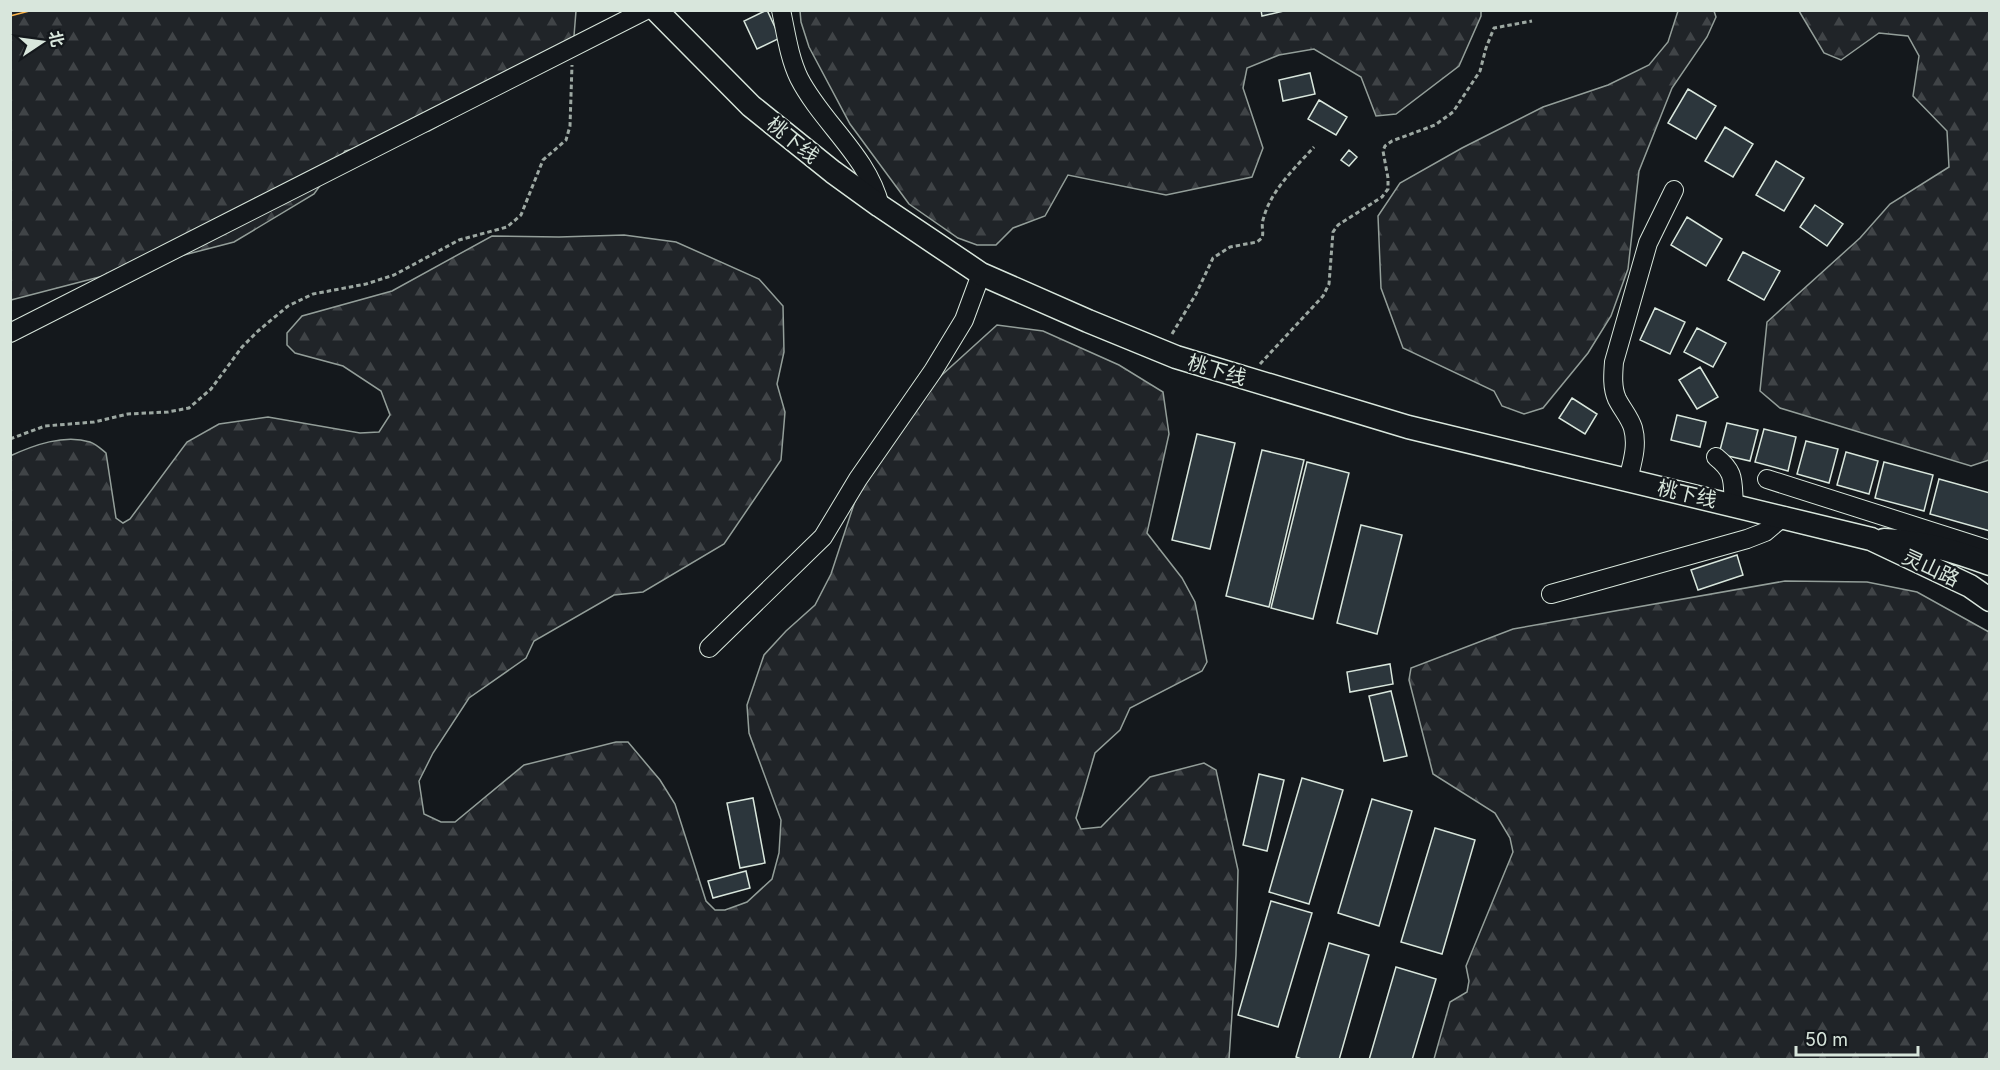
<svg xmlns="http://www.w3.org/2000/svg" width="2000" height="1070" viewBox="0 0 2000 1070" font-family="Inter,'Noto Sans SC',sans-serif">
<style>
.forest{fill:url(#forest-firs);stroke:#939e99;stroke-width:1.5}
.building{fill:#2c363c;stroke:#d8e6dc;stroke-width:1.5}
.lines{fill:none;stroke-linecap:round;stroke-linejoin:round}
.minor-casing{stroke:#d8e6dc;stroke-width:20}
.major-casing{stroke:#d8e6dc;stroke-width:25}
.path{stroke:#9da8a2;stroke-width:3;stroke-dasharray:4.5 3;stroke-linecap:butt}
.minor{stroke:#14181c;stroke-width:18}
.major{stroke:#14181c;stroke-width:22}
.power{stroke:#ffb74d;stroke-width:1.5;stroke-dasharray:21 4.5 3 4.5;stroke-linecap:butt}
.labels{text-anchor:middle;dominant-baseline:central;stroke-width:4.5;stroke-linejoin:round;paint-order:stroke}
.street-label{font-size:20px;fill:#d8e6dc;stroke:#14181c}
</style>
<defs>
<pattern id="forest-firs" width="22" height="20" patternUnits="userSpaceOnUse" patternTransform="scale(1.5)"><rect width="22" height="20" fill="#202428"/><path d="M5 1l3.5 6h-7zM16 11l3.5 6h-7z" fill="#404447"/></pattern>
</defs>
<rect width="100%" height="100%" fill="#14181c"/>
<!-- forest -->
<path class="forest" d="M11,11h565l-2,25 -25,29 -120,66 -84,20 -31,43 -80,48 -223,58z
M800,11h681v5l-22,50 -63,48 -20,2 -15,-39 -47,-28 -35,6 -32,13 -4,20 20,60 -11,29 -86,18 -98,-20 -23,41 -32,12 -17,17h-19l-19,-7 -49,-34 -59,-80 -41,-77 -8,-25z
M1678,11h36l2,6 -9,20 -35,51 -33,83 -11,98 -17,47 -23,37 -45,55 -19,6 -22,-8 -8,-15 -91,-43 -22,-60 -3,-72 22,-33 62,-35 81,-41 65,-22 41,-20 19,-23z
M1799,11h190v449l-18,6 -191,-58 -20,-17 7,-69 93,-84 30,-34 59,-37 -2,-36 -34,-35 6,-40 -11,-20 -29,-3 -38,27 -17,-7z
M624,235l52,7 83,37 24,27 1,46 -7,32 8,28 -4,48 -57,84 -81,48 -29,3 -80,46 -8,17 -57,40 -36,55 -14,28 5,33 17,8h14l69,-57 92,-23h12l32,38 15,24 31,97 9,9h10l22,-8 25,-23 7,-26 2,-33 -32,-87 -2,-28 17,-50 22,-24 29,-26 16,-31 26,-79 76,-112 64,-58 46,6 76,34 44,27 6,42 -22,99 35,45 13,24 12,60 -5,9 -72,37 -10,22 -25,23 -19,65 5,11 20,-2 49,-50 54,-14 12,7 22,100 -2,85 -7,104h-1218l-1,-603c24,-11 54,-22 80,-14 6,2 11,7 16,11l10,65 7,5 7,-4 57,-77 32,-18 49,-7 92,16 19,-1 11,-17 -9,-24 -38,-25 -48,-13 -8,-8v-12l15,-17 90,-25 100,-55 67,1z
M1785,581l82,1 50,10 72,40v427h-555l16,-57 17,-10 2,-11 -3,-15 47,-114 -3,-14 -15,-25 -62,-39 -24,-94 2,-12 102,-39z"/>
<!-- building -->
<path class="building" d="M767,10l13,28 -23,11 -13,-28z
M1261,10h27l-26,6z
M1310,73l5,21 -32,7 -4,-21z
M1688,89l28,17 -20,33 -28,-16z
M1319,100l28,17 -11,18 -28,-16z
M1725,127l28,17 -20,33 -28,-16z
M1349,150l8,7 -8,9 -8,-6z
M1776,161l28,17 -20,33 -28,-16z
M1815,205l28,19 -16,22 -27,-19z
M1687,217l35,22 -16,27 -35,-21z
M1743,252l37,19 -16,29 -36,-20z
M1655,308l30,14 -15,32 -30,-14z
M1697,328l29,15 -13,24 -29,-15z
M1700,367l18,30 -21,12 -18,-29z
M1572,398l25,16 -12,20 -26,-16z
M1677,415l29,7 -6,25 -29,-7z
M1727,423l31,7 -8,31 -31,-7z
M1764,429l32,8 -8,34 -33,-9z
M1197,434l38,9 -25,106 -38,-9z
M1806,441l32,8 -9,34 -32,-9z
M1262,450l42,10 -35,147 -43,-11z
M1846,452l32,9 -9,33 -32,-9z
M1307,462l42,11 -36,146 -42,-11z
M1884,462l49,13 -9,36 -49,-13z
M1939,479l51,14v38l-60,-17z
M1361,525l41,10 -25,99 -40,-11z
M1737,555l6,20 -45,15 -7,-20z
M1390,664l3,20 -43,8 -3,-20z
M1391,691l16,65 -23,5 -15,-65z
M1259,774l25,6 -17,71 -24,-6z
M1302,778l41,12 -34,114 -40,-12z
M753,798l12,65 -25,5 -13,-65z
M1372,799l40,12 -33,115 -41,-13z
M1435,828l40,12 -33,114 -41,-12z
M746,871l4,17 -37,10 -5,-17z
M1271,901l41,12 -34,114 -40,-12z
M1329,943l40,12 -30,105h-35l-8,-3z
M1396,967l40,12 -24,81h-43z"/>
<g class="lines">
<!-- minor casing -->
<g class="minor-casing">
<path id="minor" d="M781,10c5,23 8,47 18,68 23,45 69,78 81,128
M10,333l636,-323
M1716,457c20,16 16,24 18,48
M1767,479l223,71
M1628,480c4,-17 10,-34 5,-52 -3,-10 -11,-19 -16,-29 -5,-11 -4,-24 -3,-37l34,-119 26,-53
M1551,594l196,-55 18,-7 19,-16
M709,648l114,-111 35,-58 75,-108 31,-51 17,-46"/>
</g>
<!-- major casing -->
<g class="major-casing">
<path id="major" d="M656,10l95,96 82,66 47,34 101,68 107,47 88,36 232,70 463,112 99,47 20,14
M1884,540c41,2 68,10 106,24"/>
</g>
<!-- path -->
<path class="path" d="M1172,334l24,-40 17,-36 17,-11 27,-5 5,-4c2,-6 -1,-11 1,-18 7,-29 32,-52 51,-73
M1260,364l63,-68 6,-12 4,-52 5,-7 44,-28 6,-8v-11l-5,-27 2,-5 7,-5 43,-16 18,-13 27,-41 6,-23 8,-20 38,-7
M10,439l35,-13 49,-4 34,-8 40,-2 21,-4 22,-19 31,-42 16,-16 30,-25 25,-12 53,-10 28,-9 65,-35 48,-13 14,-12 22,-55 23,-20 4,-14 2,-61"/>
<!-- minor -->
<use href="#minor" class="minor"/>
<!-- major -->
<use href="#major" class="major"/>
<!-- power -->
<path class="power" d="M10,16l23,-6"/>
</g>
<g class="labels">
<!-- street labels -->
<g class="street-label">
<text transform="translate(793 140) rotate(39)">桃下线</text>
<text transform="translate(1217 370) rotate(17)">桃下线</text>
<text transform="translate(1687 494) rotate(13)">桃下线</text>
<text transform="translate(1931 568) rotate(25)">灵山路</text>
</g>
</g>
<!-- border -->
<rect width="2000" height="1070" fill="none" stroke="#d8e6dc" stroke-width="24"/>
<!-- north arrow -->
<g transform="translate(42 42) rotate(77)" stroke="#14181c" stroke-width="4.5" paint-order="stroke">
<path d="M0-4.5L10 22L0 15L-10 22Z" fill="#d8e6dc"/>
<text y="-9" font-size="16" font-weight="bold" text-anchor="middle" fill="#d8e6dc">北</text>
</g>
<!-- scale -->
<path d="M1796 1046v9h122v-9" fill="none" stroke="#d8e6dc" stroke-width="3"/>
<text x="1805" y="1046" font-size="18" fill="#d8e6dc" stroke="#14181c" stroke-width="4.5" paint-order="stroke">50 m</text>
</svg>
